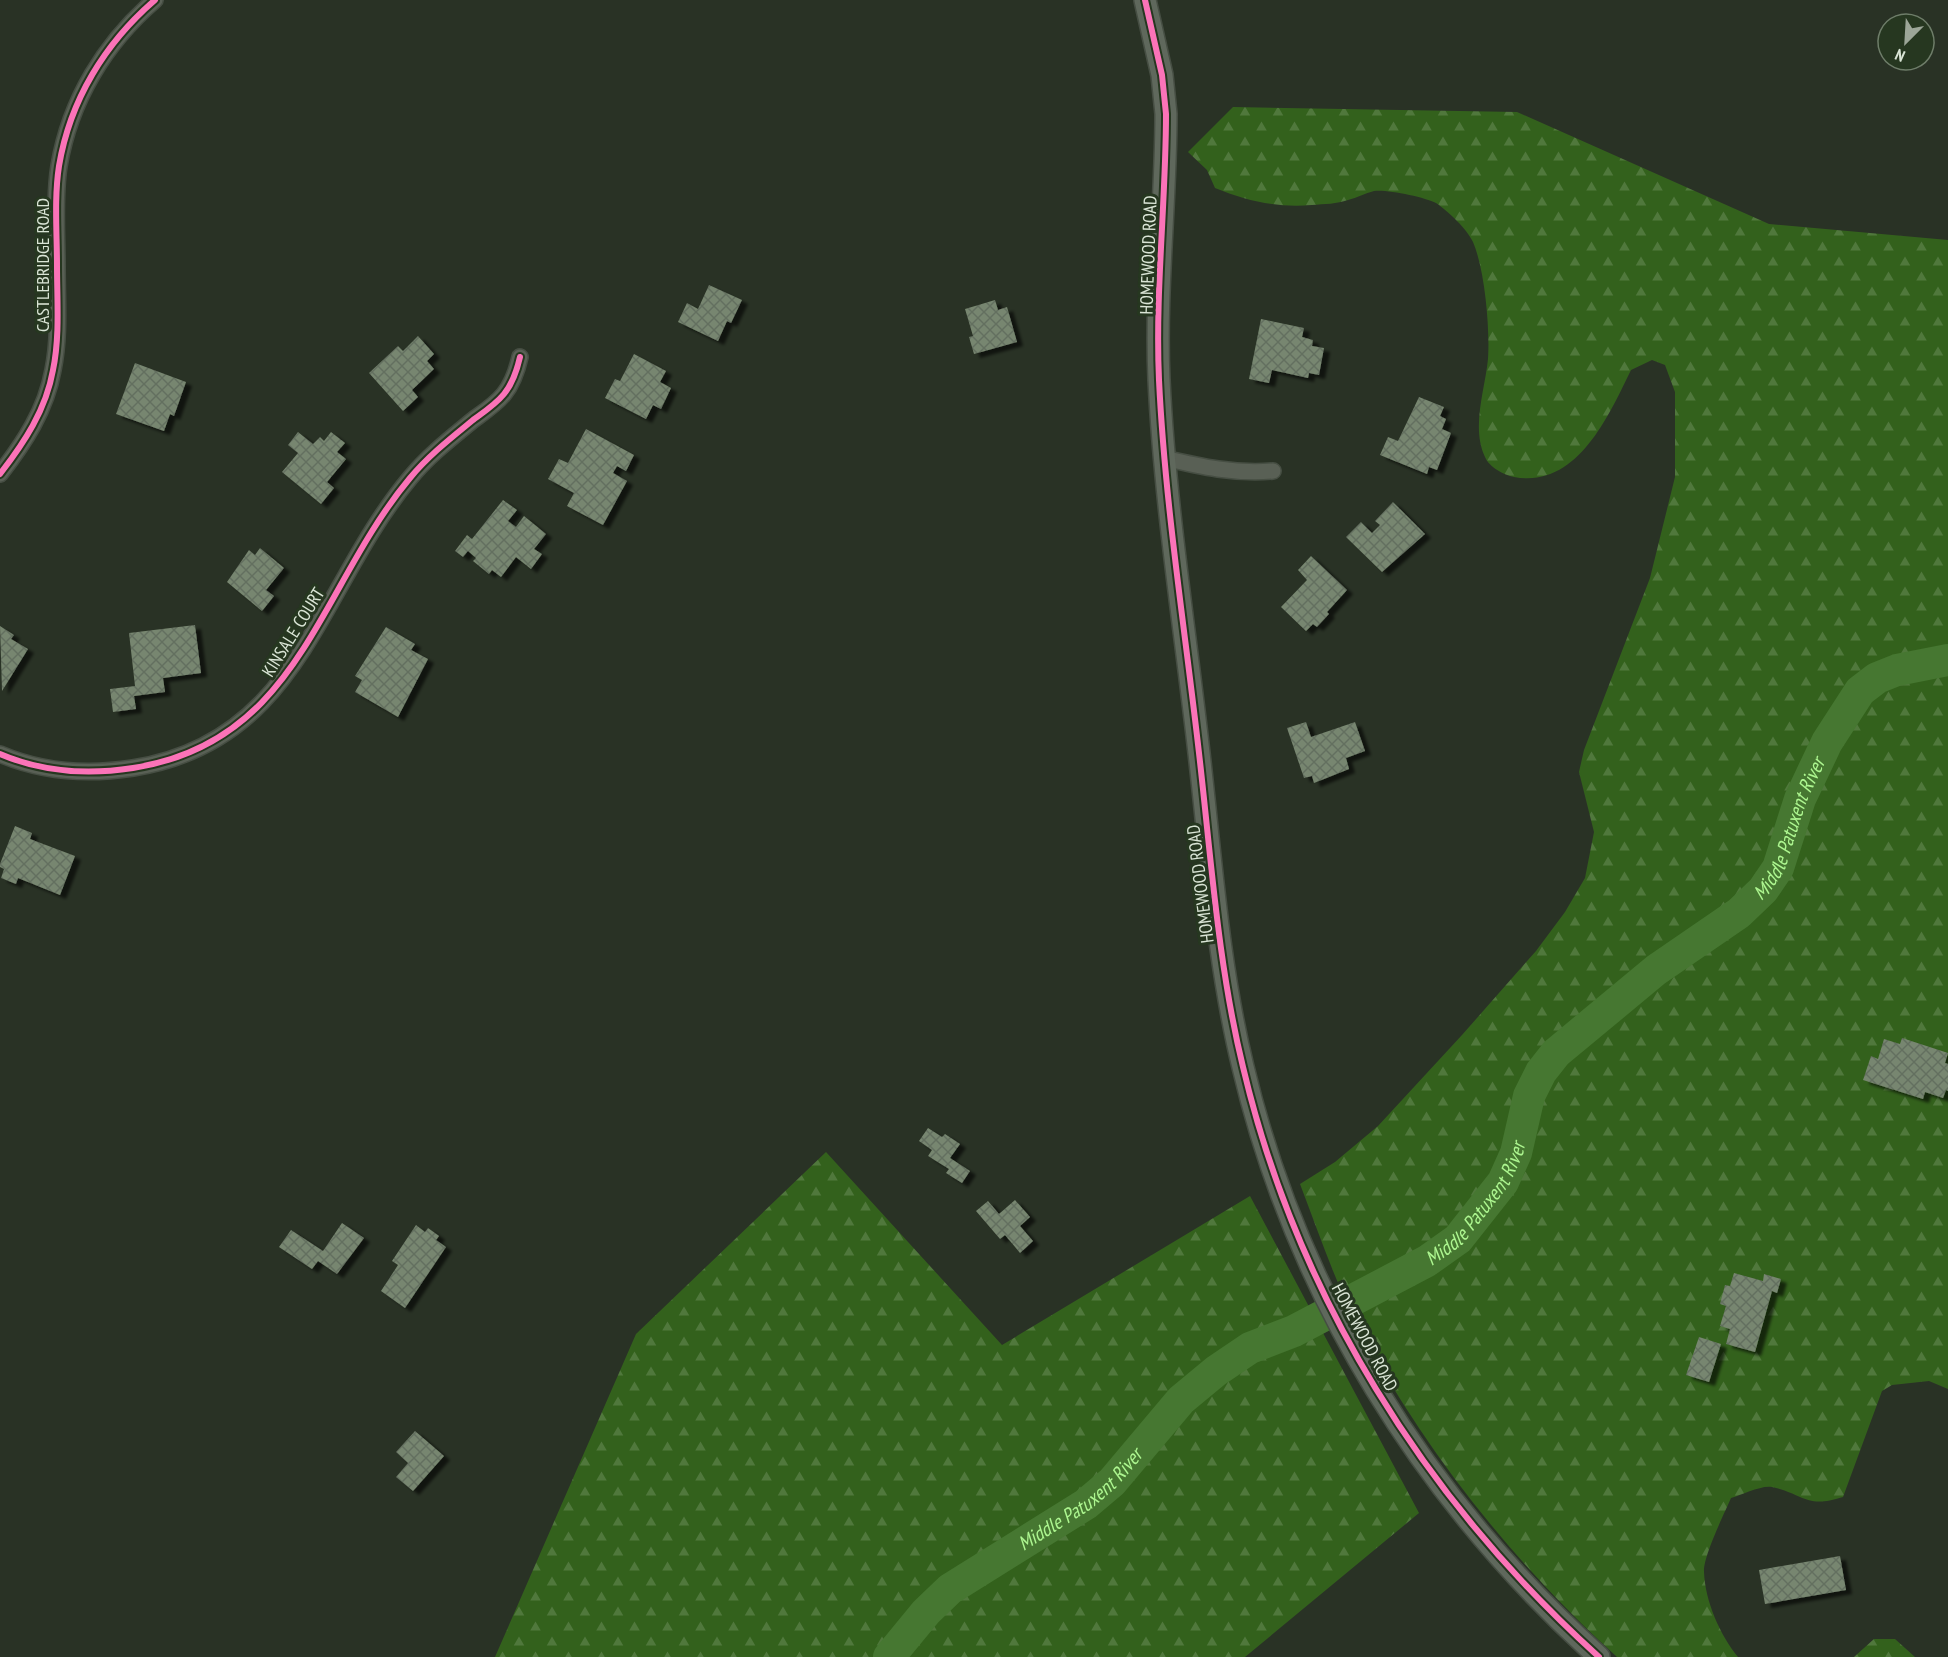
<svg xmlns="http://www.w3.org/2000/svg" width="1948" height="1657" viewBox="0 0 1948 1657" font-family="'PT Sans Narrow',sans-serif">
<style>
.forest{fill:url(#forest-firs)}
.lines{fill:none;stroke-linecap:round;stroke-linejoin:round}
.river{stroke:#467731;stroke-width:32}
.building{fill:url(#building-cross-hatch);filter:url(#shadow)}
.street-casing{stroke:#464e43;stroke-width:18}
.secondary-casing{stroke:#464e43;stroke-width:24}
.street{stroke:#596055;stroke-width:15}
.secondary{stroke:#5f685c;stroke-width:21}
.cycleway-casing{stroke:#263720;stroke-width:10}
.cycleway{stroke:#fb73b8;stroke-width:6}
.labels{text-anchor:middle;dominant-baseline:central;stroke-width:6;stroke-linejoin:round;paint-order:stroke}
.street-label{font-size:18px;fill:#dae5d6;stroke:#263720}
.water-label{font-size:20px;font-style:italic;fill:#adf690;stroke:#263720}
</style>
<defs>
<pattern id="forest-firs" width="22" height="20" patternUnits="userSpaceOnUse" patternTransform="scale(1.5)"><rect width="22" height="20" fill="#33611c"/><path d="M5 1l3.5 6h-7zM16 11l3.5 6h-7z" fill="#50783c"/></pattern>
<pattern id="building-cross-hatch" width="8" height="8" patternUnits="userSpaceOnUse" patternTransform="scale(1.5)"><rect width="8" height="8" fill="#778670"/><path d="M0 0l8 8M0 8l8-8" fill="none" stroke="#646f5f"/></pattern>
<filter id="shadow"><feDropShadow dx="6" dy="4" stdDeviation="1.5" flood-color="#0009"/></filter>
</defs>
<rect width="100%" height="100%" fill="#293225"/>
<!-- forest -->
<path class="forest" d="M1233,107l284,5 252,112 179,16v1149l-19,-8 -37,4 -10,6 -39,106c-37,12 -39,-3 -71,-10 -11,-2 -30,8 -41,11 -7,16 -28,59 -27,74 1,29 16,63 34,85h-121c-103,-93 -195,-209 -260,-333 -23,-45 -39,-93 -57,-140l35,-22 43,-36 84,-91 74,-84 29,-39 20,-34 9,-46 -15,-60 5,-22 66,-172 25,-101v-85l-10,-27 -13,-5 -21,10c-22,45 -54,119 -117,107 -10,-2 -25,-10 -29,-20 -14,-30 0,-67 3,-98 2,-30 -3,-89 -15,-117 -6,-13 -25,-31 -37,-39 -11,-6 -50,-14 -62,-12 -9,2 -17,7 -26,9 -11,4 -24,4 -36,5 -35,3 -65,-4 -97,-17l-8,-18 -19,-18z
M826,1152l176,193 248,-149 169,317 -174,144h-750l141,-323z
M1874,1639h21l20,18h-61z"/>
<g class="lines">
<!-- river -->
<path class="river" id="s1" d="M889,1657l37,-45 24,-23 136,-85 26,-22 69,-82 35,-29 34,-23 44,-17 133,-70 31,-22 45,-57 13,-29 13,-57 12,-24 15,-19 100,-83 83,-57 24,-23 15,-22 22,-69 27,-57 33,-51 17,-13 20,-8 51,-10"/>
</g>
<!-- building -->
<path class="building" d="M709,285l33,15 -11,23 -4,-2 -9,20 -40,-19 9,-19 11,6z
M995,300l3,10 9,-3 10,35 -43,12 -5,-17 4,-1 -8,-27z
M1261,319l43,9 -2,9 11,3 -1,6 12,2 -5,27 -10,-2 -1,5 -36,-8 -3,13 -20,-4z
M418,336l16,18 -7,7 7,8 -22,21 6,7 -15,14 -34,-38 29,-27 5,5z
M634,354l32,17 -6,11 11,6 -10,21 -8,-4 -7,14 -41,-21 10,-19 5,2z
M135,363l51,19 -12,34 -4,-2 -6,17 -48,-17z
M1419,397l25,10 -4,9 6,3 -4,10 9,4 -14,37 -8,-3 -2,7 -47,-19 8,-18 10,4z
M586,429l48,26 -8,16 -9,-5 -4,7 14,8 -24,44 -36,-19 7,-13 -26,-14 11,-20 9,4z
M298,432l15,12 7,-7 4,4 7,-9 14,11 -8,9 9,7 -19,23 7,6 -13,16 -39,-32 16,-19 -10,-8z
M503,500l14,10 -9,11 8,6 8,-11 22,18 -12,15 8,5 -11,15 -15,-12 -15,20 -9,-7 -3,4 -16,-13 3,-3 -8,-7 -5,6 -8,-6 12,-16 5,4z
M1393,502l32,32 -43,38 -36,-35 15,-15 11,11 8,-8 -5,-4z
M260,548l24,20 -18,22 8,6 -12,15 -35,-29 22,-32 6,5z
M1311,556l36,34 -20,22 2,2 -12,13 -4,-3 -7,7 -25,-24 26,-27 -9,-10z
M195,625l6,48 -38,5 2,14 -31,4 2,13 -23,3 -3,-23 25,-3 -6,-53z
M0,626l14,9 -3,4 17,10 -26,42z
M386,627l29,17 -4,6 17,9 -30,58 -43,-25 7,-12 -7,-4z
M1306,722l5,15 44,-15 10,29 -19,7 3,11 -35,14 -2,-7 -8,2 -17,-50z
M15,826l17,7 -2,6 45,17 -15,39 -42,-17 -2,6 -15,-6 3,-9 -4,-2v-3z
M1902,1038l46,15 -3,10 3,1v27l-2,-1 -3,8 -18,-6 -2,7 -60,-19 8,-24 7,3 6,-20 16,5z
M928,1128l14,9 3,-3 15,10 -10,14 20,13 -8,12 -16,-10 3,-4 -21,-13 4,-6 -13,-9z
M1015,1200l15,17 -10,9 13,15 -13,12 -15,-18 -5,4 -24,-28 12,-10 11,13z
M342,1223l22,15 -27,36 -19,-13 -6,8 -33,-22 12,-17 32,21z
M416,1225l9,7 3,-4 11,8 -3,4 10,7 -41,61 -24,-17 17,-26 -6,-4z
M1734,1273l29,8 1,-7 17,5 -4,14 -5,-2 -17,61 -29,-8 4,-15 -10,-3 6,-20 -6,-2 5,-19 5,1z
M1699,1337l22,7 -12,38 -23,-7z
M415,1431l29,25 -31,35 -17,-14 12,-14 -12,-11z
M1840,1556l6,34 -81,14 -6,-34z"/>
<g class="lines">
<!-- street casing -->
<g class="street-casing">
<path id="street" d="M1164,458c38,9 70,16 109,13
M0,474c24,-31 46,-64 53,-104 7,-34 4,-70 4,-104 0,-33 -3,-68 2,-100 11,-66 46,-123 96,-166
M0,754c42,18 88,21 133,14 167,-26 185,-180 277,-290 18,-22 41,-40 63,-58 11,-8 23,-16 31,-26 9,-11 13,-24 16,-37"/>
</g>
<!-- secondary casing -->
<g class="secondary-casing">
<path id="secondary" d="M1145,0l17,75 4,39c0,88 -11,178 -7,266 6,125 26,249 40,373 12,104 19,212 44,314 54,229 182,433 356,590"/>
</g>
<!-- street -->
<use href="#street" class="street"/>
<!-- secondary -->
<use href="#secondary" class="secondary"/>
<!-- cycleway casing -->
<g class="cycleway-casing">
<path id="cycleway" d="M1145,0l17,75 4,39c0,88 -11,178 -7,266 6,125 26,249 40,373 12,104 19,212 44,314 54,229 182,433 356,590
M0,474c24,-31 46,-64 53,-104 7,-34 4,-70 4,-104 0,-33 -3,-68 2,-100 11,-66 46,-123 96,-166
M0,754c42,18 88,21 133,14 167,-26 185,-180 277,-290 18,-22 41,-40 63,-58 11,-8 23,-16 31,-26 9,-11 13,-24 16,-37"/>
</g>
<!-- cycleway -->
<use href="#cycleway" class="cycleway"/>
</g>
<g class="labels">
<!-- street labels -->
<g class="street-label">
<text transform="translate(1148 255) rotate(-88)">HOMEWOOD ROAD</text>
<text transform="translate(42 265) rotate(-90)">CASTLEBRIDGE ROAD</text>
<text transform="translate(293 632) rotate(-58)">KINSALE COURT</text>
<text transform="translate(1200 884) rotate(-97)">HOMEWOOD ROAD</text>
<text transform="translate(1365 1337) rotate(62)">HOMEWOOD ROAD</text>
</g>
<!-- water labels -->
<g class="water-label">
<text stroke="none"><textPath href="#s1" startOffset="1260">Middle Patuxent River</textPath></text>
<text stroke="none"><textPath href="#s1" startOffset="754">Middle Patuxent River</textPath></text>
<text stroke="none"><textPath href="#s1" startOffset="250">Middle Patuxent River</textPath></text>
</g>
</g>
<!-- north arrow -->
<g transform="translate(1906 42) rotate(204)"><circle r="28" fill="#263720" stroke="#6e7d69" stroke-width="1.5"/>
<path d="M0-4.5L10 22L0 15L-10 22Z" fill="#9ca698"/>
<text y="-9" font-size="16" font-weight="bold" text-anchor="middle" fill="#dae5d6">N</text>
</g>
</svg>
